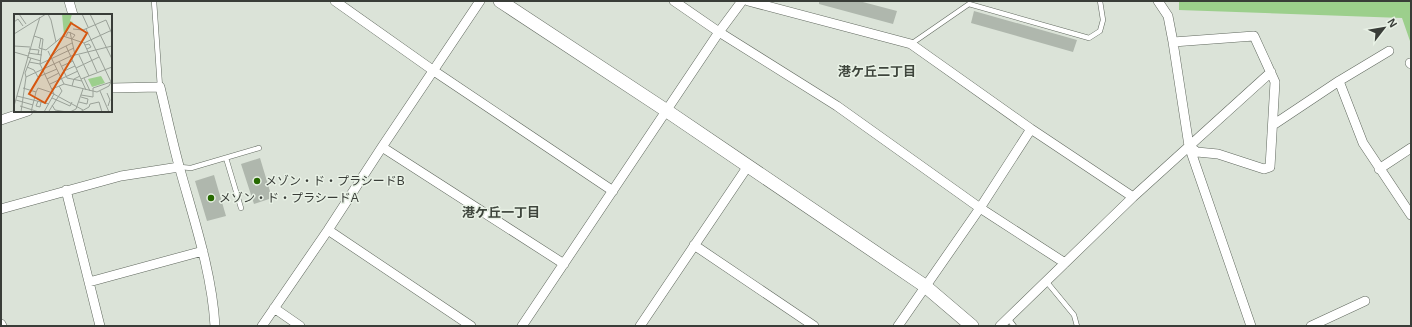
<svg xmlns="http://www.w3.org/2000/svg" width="1412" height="327" viewBox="0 0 1412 327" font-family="Arial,'Noto Sans JP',sans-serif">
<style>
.green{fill:#9ccf8c}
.building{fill:#afb7ad}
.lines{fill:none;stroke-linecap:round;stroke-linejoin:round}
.lane-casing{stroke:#60685e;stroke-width:5.5}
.street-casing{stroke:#60685e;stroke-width:10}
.secondary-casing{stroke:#60685e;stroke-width:14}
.lane{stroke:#fff;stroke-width:4.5}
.street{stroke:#fff;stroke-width:9}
.secondary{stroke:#fff;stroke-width:13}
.poi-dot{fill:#266900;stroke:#e8f1e5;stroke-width:1.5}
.labels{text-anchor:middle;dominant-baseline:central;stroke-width:3;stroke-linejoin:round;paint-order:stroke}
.poi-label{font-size:12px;fill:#393d38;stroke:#e8f1e5;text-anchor:start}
.neighbourhood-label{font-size:13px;font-weight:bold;fill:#3e453c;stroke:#e8f1e5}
.inset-road{fill:none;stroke:#9aa198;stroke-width:1}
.view{fill:#d65610;fill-opacity:0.15;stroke:#d65610;stroke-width:2}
.inset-edge{fill:none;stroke:#393d38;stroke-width:2}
</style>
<rect width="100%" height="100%" fill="#dbe3d8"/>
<!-- green -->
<path class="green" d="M1179,1h232v39l-1,1 -8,-23 -223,-8z"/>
<!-- building -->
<path class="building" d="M819,1h40l38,10 -4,13 -74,-20z
M974,11l103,29 -4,12 -102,-29z
M260,158l12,40 -18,6 -13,-40z
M214,175l12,41 -19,5 -12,-40z"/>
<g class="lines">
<!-- lane casing -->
<g class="lane-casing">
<path id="lane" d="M154,1l6,86
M911,44l58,-40 120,34 11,-7 3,-11 -3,-19
M226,158l15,50
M180,167l11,1 68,-20
M1046,281l28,34 3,11
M1008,318l6,8"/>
</g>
<!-- street casing -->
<g class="street-casing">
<path id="street" d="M69,1l4,14
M335,1l99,70 179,120
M674,1l45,31 118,74 143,102 85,55
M748,1l163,43 120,85 102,68
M1158,1l10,15 5,26 16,104 62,180
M1173,42l81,-6 21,46 -5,85 -6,2 -46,-15 -21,-2 -8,-6
M1410,63l1,1
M1339,81l24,62 48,72
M111,88l49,-1c7,29 13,58 21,86 14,50 31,101 34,153
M1,120l27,-9
M1273,125l66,-44 50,-30
M382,147l182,117
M1379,169l32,-21
M66,190l34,136
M1,209l120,-33 58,-9
M328,230l143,96
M694,245l120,81
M89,282l114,-31
M274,308l26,18
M1,324l1,2
M262,326l66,-96 54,-83 98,-146
M522,326l197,-294 23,-31
M640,326l108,-160
M898,326l82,-118 51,-79
M1000,326l133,-129 138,-125
M1311,326l54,-25"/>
</g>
<!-- secondary casing -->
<g class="secondary-casing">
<path id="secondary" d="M500,1l167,110 258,175 47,40"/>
</g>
<!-- lane -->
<use href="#lane" class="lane"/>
<!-- street -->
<use href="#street" class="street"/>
<!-- secondary -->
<use href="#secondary" class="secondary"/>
</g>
<!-- markers -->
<g class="poi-dot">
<circle cx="257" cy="181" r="4"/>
<circle cx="211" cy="198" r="4"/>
</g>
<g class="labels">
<!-- poi labels -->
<g class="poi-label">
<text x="265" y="181">メゾン・ド・プラシードB</text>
<text x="219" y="198">メゾン・ド・プラシードA</text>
</g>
<!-- neighbourhood labels -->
<g class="neighbourhood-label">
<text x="877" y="71">港ケ丘二丁目</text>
<text x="501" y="212">港ケ丘一丁目</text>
</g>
</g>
<!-- overview -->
<g transform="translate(14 14)">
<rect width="98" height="98" fill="#dbe3d8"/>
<path d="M48,0h10l-2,7 3,1 -9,13zM87,62l4,7 -13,4 -4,-8z" fill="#9ccf8c"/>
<path class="inset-road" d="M5,0l7,10M34,0l3,6 5,22M68,0l6,13M76,0l22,45M26,3l-6,19 9,3 -3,25 14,30 -10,18M0,8l4,-3 5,7M59,15l10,1 23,-10 6,14M56,18l5,23M0,20l32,-20M52,22l2,-4 3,1 4,2 -3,4M27,24l-2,10 7,2 17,-14 21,7M71,31l4,-1 2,3 -4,2M0,32l16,1M52,32l20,44M15,35l10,1 -1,4M34,37l16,33 33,8 12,-6 2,-4 -25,-53M0,38l14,4M14,39l14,2M65,41l10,21M13,43l14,4M37,43l7,-7 14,-7M45,47l8,17 15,3M15,48l11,2 34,-16M48,52l11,-5M13,53l7,3 4,7 19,-8M62,54l23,-11M50,57l11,-5M83,58l-13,-29 28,-13M12,63l-1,-4 6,-15M70,64l6,13M33,65l12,-6M67,65l31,-12M36,70l28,-13M58,72l2,-7 6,-3M9,74l13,4 2,-4 12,4 33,18M38,75l12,-5M86,77l9,21M93,79l3,7 -2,6M67,81l12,2v-9l18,-6M3,82l32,8M38,84l18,8 2,-4M2,86l17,5M24,87l-2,5 4,1 1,-5M65,88l8,2 1,-5 -7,-2M38,91l3,5 12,2M0,92l20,-70M6,92l19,6M35,97l13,-20 -3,-5M7,98l5,-35 45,-21 41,-10M17,98l5,-20M56,98l6,-3 7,-20M66,98l9,-5 1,-3 9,-2 3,10"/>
<path class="view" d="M57,9l16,10 -42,70 -16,-9z"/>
<rect width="98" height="98" class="inset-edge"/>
</g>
<!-- border -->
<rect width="1412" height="327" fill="none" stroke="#393d38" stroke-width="4"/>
<!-- north arrow -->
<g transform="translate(1384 28) rotate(59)" stroke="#e8f1e5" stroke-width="3" paint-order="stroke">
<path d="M0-3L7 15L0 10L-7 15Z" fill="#393d38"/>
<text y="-6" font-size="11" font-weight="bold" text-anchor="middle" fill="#393d38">N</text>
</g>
</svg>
